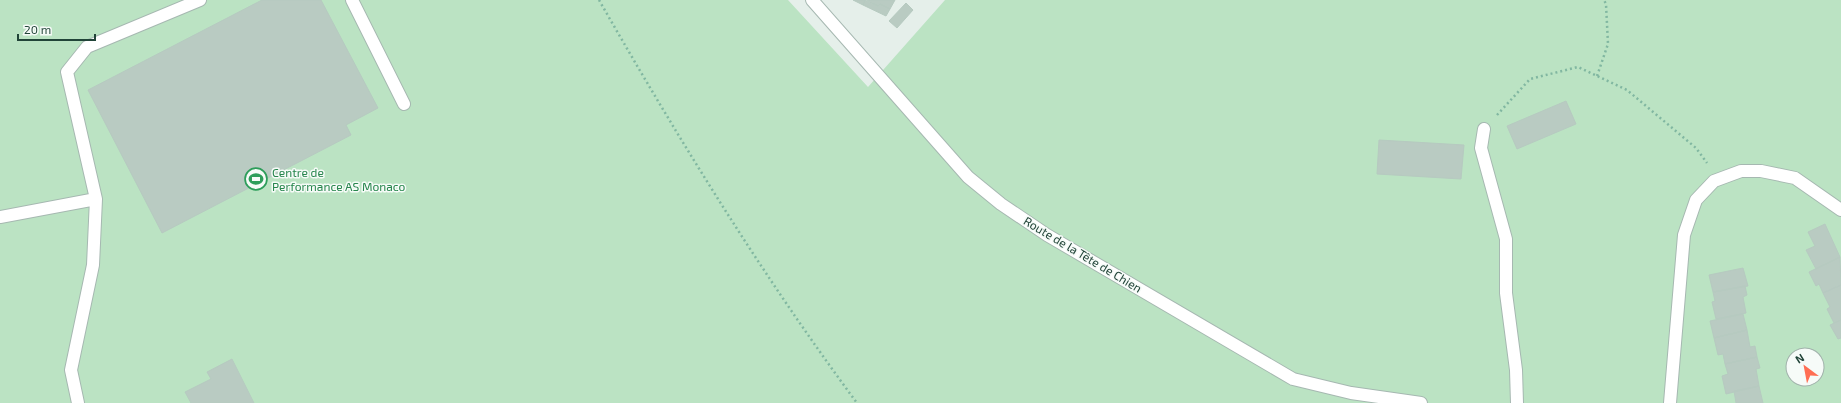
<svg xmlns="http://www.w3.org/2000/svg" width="1841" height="403" viewBox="0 0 1841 403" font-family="'Exo 2',sans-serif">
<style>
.green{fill:#bbe3c3;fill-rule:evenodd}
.building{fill:#b9cbc2;stroke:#b6cac0}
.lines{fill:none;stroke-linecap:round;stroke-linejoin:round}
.minor-casing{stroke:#a6b8b1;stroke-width:14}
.path{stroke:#81b7a1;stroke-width:2.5;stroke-dasharray:2 3;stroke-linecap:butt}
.minor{stroke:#fff;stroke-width:12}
.labels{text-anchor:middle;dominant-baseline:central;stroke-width:3;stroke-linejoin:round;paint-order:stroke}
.leisure-label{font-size:12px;fill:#27864d;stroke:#f6fbf8;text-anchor:start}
.street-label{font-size:12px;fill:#214438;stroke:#f6fbf8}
</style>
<rect width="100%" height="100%" fill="#e5efea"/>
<!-- green -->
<path class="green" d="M0,0h788l80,87 77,-87h896v403h-1841zM1793,355h24v24h-24z"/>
<!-- building -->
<path class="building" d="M262,0h59l57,108 -32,17 5,10 -189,98 -74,-143z
M853,0h12l-2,5z
M865,0l13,6 2,-2 10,5 -4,7 -23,-11z
M867,0h28l-5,9 -10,-5 -2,2z
M906,3l7,7 -16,18 -8,-7z
M1566,101l10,23 -59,25 -10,-23z
M1379,140l85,5 -3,34 -84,-5z
M1825,224l15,33 -24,12 -10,-19 9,-4 -7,-14z
M1840,257l1,28 -18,8 -4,-9 -3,2 -7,-14z
M1743,268l5,18 -35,6 -4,-17z
M1841,285v35l-7,3 -7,-14 3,-2 -7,-14z
M1745,286l2,9 -4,2 3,16 -30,6 -4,-17 3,-1 -2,-9z
M1743,314l4,16 -33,8 -4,-17z
M1841,320v18l-3,1 -8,-14z
M1747,330l3,17 5,-1 2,11 -32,7 -2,-10 -5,1 -4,-17z
M1757,357l3,11 -4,1 3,17 -33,8 -4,-18 6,-2 -3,-10z
M232,359l22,44h-63l-6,-11 26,-13 -4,-7z
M1759,386l4,17h-27l-2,-12z"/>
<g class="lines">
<!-- minor casing -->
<g class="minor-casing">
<path id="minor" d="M352,0l52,104
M812,0l156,177 33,27 46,31 246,144 58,14 70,10
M1484,129l-3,19 25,91v54l10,77 1,33
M0,217l96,-18
M78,403l-7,-33 22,-105 3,-66 -29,-127 20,-25 113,-47
M1670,403l14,-168 12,-35 18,-19 27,-10h20l34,7 46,32"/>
</g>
<!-- path -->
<path class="path" d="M599,0c79,138 163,275 258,403
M1597,76l11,-32 -2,-40 -2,-4
M1497,115l33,-36 48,-12 49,23 69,58 11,15"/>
<!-- minor -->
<use href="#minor" class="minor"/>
</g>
<!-- icons -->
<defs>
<g id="stadium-ring" transform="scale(1.15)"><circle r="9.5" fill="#f6fbf8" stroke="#2e9e5b" stroke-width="1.5"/><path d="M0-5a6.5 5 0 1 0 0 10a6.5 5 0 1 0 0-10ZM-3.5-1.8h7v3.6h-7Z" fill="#2e9e5b"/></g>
</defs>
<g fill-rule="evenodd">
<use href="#stadium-ring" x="256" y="179"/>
</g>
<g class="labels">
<!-- leisure labels -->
<g class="leisure-label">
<text x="272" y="172">Centre de<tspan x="272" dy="14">Performance AS Monaco</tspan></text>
</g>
<!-- street labels -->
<g class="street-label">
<text transform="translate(1083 254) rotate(31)">Route de la Tête de Chien</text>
</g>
</g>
<!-- north arrow -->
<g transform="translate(1805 367) rotate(328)"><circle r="19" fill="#f6fbf8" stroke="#a1b2ab"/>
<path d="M0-3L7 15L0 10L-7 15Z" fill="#ff6e53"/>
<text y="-6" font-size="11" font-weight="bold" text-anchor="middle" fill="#214438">N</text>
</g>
<!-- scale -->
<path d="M18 34v6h77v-6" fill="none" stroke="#214438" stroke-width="2"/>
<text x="24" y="34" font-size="12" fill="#214438" stroke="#f6fbf8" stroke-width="3" paint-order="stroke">20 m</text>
</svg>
